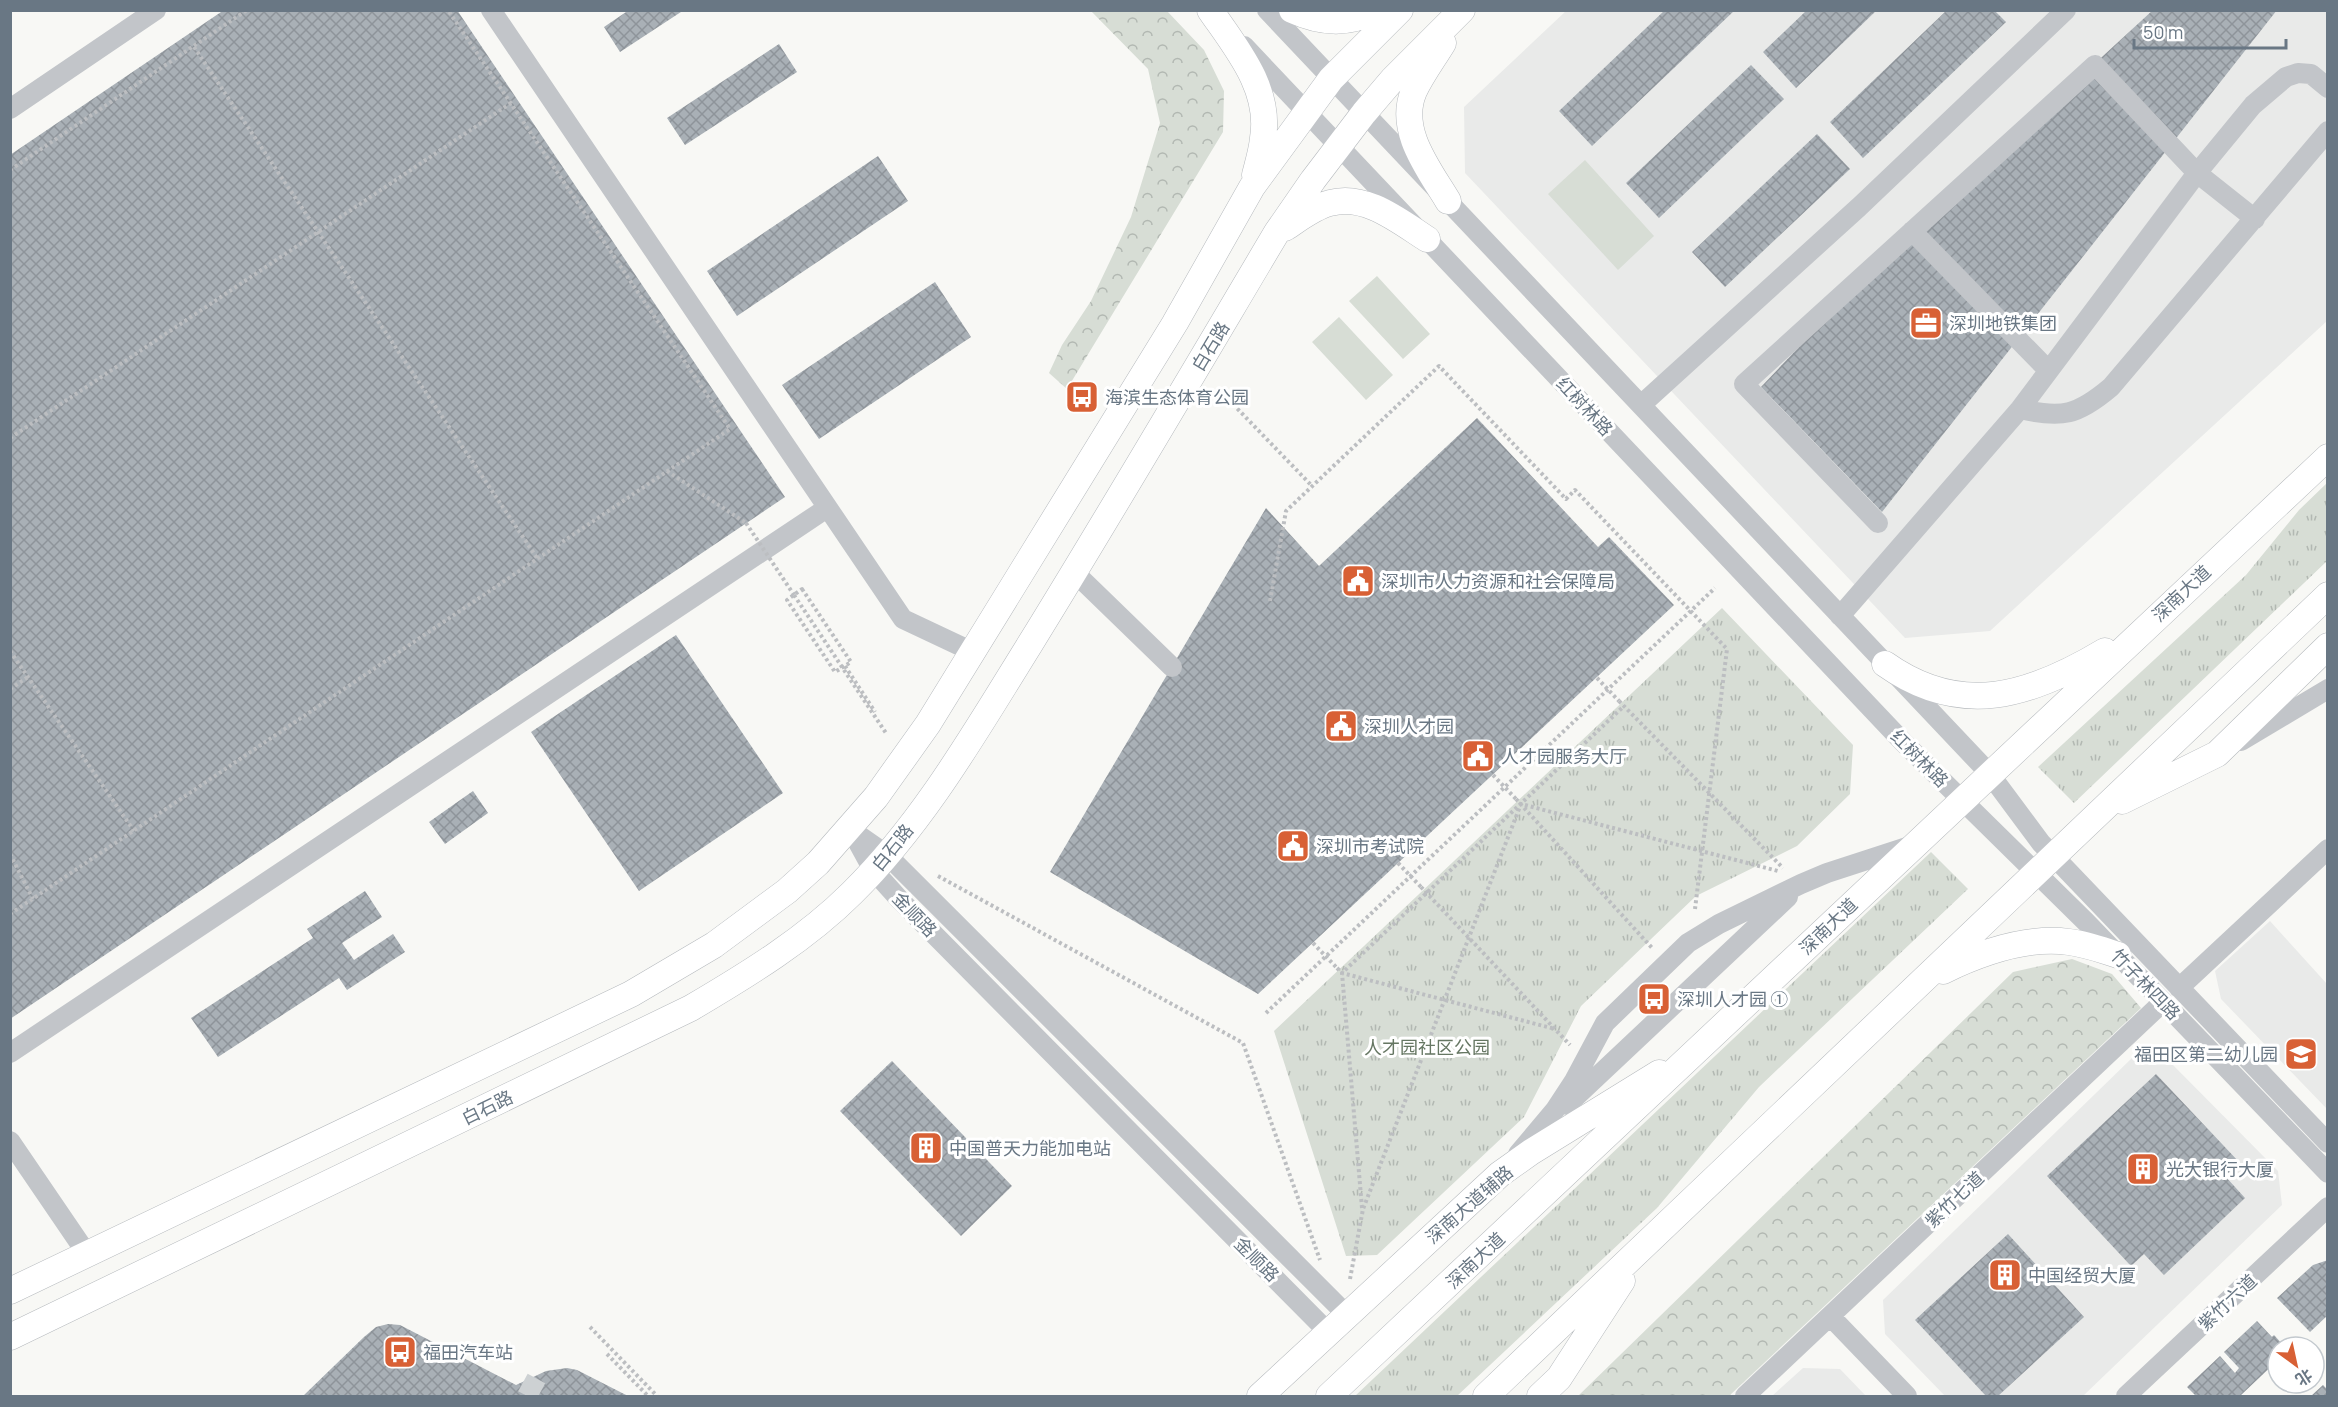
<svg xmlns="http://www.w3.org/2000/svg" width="2338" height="1407" viewBox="0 0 2338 1407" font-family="Manrope,'Noto Sans SC',sans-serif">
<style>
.built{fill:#e9eae9}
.grass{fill:url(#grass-tufts)}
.forest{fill:url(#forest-crowns)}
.pitch{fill:#d7ddd5}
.building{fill:url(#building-cross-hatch)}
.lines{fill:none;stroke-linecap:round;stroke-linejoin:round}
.minor-tunnel{stroke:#cdd1d3;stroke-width:20;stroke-dasharray:20 10;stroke-linecap:butt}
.major-casing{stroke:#b5b9bd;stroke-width:27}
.path{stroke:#bcbec1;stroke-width:4;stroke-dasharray:3 3;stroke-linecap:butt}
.minor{stroke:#c2c5c9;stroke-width:20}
.major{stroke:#fff;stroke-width:26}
.path-bridge{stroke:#bcbec1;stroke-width:4;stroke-dasharray:3 3;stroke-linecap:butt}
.labels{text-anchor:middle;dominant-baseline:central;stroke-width:6;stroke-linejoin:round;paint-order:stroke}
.poi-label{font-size:18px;fill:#697784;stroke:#fff;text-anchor:start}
.street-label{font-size:18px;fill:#697784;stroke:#fff}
.park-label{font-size:18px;fill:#667763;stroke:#fff}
</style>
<defs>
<pattern id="grass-tufts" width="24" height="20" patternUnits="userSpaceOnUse" patternTransform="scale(1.5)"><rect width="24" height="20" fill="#d7ddd5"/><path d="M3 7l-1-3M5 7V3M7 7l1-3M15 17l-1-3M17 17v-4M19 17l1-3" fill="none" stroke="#b2b8b2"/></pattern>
<pattern id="forest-crowns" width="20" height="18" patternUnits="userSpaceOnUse" patternTransform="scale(1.5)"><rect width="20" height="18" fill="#d7ddd5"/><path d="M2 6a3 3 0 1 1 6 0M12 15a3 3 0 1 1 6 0" fill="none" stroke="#b2b8b2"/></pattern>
<pattern id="building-cross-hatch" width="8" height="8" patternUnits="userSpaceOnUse" patternTransform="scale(1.5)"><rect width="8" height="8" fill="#a9b0b6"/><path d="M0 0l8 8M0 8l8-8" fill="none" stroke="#8e949a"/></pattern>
</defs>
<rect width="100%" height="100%" fill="#f8f8f5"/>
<!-- built -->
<path class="built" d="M1566,11h761v310l-337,310 -85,7 -440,-465 -1,-66z
M2270,921l57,63v125l-106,-110 -6,-28z
M2132,1058l37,3 109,110 4,34 -199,191h-138l-60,-62 -2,-34z
M1803,1368l37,1 26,27h-94z"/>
<!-- grass -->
<path class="grass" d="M2327,483v78l-253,242 -36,-36 208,-192 53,-65z
M1722,608l131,137 -3,49 -53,52 -101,50 -115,110 -57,111 -147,138 -31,1 -72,-225z
M1931,852l37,37 -209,198 -102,121 -200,188h-102z"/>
<!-- forest -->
<path class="forest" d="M1091,11h76l37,39 20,41 -1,41 -156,257 -18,-16 13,-28 29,-44 40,-84 29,-94 -12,-54z
M2072,959l40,15 29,34 -412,388h-151l435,-424z"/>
<!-- pitch -->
<path class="pitch" d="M1585,160l69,76 -36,34 -70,-76z
M1377,276l53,58 -27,25 -54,-58z
M1339,317l54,58 -27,25 -54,-58z"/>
<!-- building -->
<path class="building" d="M224,10h233l328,487 -775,522v-864z
M629,10h55l-64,42 -16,-25z
M1665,10h70l-143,136 -33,-35z
M1807,10h70l-81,78 -33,-36z
M1947,10h47l12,12 -143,136 -33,-36z
M2153,10h124l-395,502 -121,-125 120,-127z
M779,44l18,28 -112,73 -18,-27z
M1751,65l33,34 -125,119 -33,-35z
M1817,134l33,35 -125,118 -33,-35z
M878,156l30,45 -171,115 -30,-45z
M935,282l36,55 -152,102 -37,-54z
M1477,418l121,129 11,-10 65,68 -416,389 -208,-122 216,-364 53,58z
M676,635l107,158 -144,98 -108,-159z
M473,791l15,22 -43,31 -16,-22z
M365,891l17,26 -40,26 12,17 39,-26 12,18 -58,38 -8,-12 -121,79 -27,-39 122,-80 -6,-9z
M892,1061l120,125 -51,50 -121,-125z
M2156,1074l83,88 -14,14 20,22 -81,77 -20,-21 -13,12 -84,-90z
M2008,1234l76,83 -86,79h-12l-71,-76z
M2328,1260v55l-18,17 -33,-34 36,-33z
M2257,1321l15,16 2,-2 11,12h-7v13l-38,36h-44l-9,-9 33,-31 15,17 4,-5 -15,-16z
M388,1324l12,1 116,60 30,-14 21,-3 10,2 51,26h-325l61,-59 12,-10z
M2323,1385l5,5v6h-17z"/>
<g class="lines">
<!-- minor-tunnel -->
<path class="minor-tunnel" d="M527,1396l14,-26"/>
<!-- major casing -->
<g class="major-casing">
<path id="major" d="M1210,10c27,39 61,79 53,128 -1,12 -5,25 -8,37
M1292,10c28,13 57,15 84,0
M1443,43c-9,15 -21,31 -29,48 -17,39 15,78 34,110
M1285,228c14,-9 29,-21 45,-25 35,-10 69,18 97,36
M1885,664c76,54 145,32 220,-13
M2122,801l95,-47 111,-108
M1943,971c37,-18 83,-35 126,-29 17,2 33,8 49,13
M10,1291l621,-297 83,-49 73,-54 31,-28 58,-66 52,-73 247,-401 77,-136 79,-108 69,-69
M10,1337l681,-329c56,-33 115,-69 161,-115 72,-71 125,-164 178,-249 84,-136 165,-274 247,-412l36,-52 51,-67 29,-34 69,-69
M1260,1396l240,-222 31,-22 128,-79
M1329,1396l999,-939
M1486,1396l842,-801
M1540,1396l19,-18 63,-97"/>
</g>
<!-- path -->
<path class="path" d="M194,47l343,511
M10,170l237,-160
M1229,400l83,86
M10,438l501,-335
M667,471l79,52
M794,595l92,138
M1270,601l16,-90 153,-145 127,133 9,-9 152,159 -32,260
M10,651l124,180
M845,666l30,46
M10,689l18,-12
M1619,701l164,167
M1516,799l137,150
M10,854l23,45
M938,876l305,167 77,217
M1421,887l149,158
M10,914l720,-485 -282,-419
M1337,968l5,5 213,56
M1266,1013l449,-425
M1362,1208l-20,-235 282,-267
M1350,1279l13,-70 158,-405 257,67
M590,1327l67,69
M607,1354l41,42"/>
<!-- minor -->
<path class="minor" d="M491,10l412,609 70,33
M1267,10l722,763 52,70 287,300
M1244,46l659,696 183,180 242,251
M10,109l146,-99
M1912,231l136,139
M1641,405l218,-198 207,-197
M2020,409c42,10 58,6 91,-22l217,-256
M1878,523l-134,-139 351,-319 102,108 58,46
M1074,572l98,95
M1840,616l180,-207 177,-236 56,-68 33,-28 12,-4 13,1 17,14
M2241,741l87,-52
M850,828l23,42 27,30 428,432
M854,832l33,23 459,459
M2179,988l149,-139
M10,1053l817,-545
M1567,1105l221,-208
M10,1141l77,113
M1518,1154l37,-44 19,-29 31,-58 83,-80 31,-19 82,-40 26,-11 86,-28
M1830,1316l77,80
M1745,1396l418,-394
M2126,1396l202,-189"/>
<!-- major -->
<use href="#major" class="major"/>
<!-- path-bridge -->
<path class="path-bridge" d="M746,523l48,72
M802,589l49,73 -16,10 -48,-72z
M1597,678l22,23
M1493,775l23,24
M1398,863l23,24
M1313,943l24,25"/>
</g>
<!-- icons -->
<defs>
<g id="office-square" transform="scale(1.725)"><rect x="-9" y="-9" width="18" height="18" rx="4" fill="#d86035" stroke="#fff"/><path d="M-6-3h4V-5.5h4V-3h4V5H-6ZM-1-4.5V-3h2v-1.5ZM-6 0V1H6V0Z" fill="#fff"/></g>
<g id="bus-square" transform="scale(1.725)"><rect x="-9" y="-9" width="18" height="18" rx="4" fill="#d86035" stroke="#fff"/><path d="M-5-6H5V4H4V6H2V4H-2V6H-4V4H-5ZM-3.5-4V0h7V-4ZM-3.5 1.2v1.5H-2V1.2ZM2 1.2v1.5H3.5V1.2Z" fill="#fff"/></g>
<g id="civic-square" transform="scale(1.725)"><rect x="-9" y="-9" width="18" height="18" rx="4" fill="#d86035" stroke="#fff"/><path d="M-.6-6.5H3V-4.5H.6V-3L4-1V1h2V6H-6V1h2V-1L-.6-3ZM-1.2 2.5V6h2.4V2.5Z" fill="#fff"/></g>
<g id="school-square" transform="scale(1.725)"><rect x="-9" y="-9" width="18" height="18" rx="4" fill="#d86035" stroke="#fff"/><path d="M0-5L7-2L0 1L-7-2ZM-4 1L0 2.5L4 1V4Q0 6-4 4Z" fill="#fff"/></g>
<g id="building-square" transform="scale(1.725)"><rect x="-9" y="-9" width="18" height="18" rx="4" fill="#d86035" stroke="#fff"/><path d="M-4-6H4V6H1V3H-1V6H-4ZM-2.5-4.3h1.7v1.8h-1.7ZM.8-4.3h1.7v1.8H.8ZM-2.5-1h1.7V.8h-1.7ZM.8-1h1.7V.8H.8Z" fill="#fff"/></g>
</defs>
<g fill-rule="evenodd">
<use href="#office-square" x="1926" y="323"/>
<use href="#bus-square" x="1082" y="397"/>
<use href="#civic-square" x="1358" y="581"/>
<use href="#civic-square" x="1341" y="726"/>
<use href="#civic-square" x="1478" y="756"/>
<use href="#civic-square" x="1293" y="846"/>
<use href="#bus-square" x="1654" y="999"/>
<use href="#school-square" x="2301" y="1054"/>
<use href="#building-square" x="926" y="1148"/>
<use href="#building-square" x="2143" y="1169"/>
<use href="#building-square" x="2005" y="1275"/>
<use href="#bus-square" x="400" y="1352"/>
</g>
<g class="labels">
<!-- poi labels -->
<g class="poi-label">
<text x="1949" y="323">深圳地铁集团</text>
<text x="1105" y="397">海滨生态体育公园</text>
<text x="1381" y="581">深圳市人力资源和社会保障局</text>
<text x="1364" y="726">深圳人才园</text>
<text x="1501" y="756">人才园服务大厅</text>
<text x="1316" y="846">深圳市考试院</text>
<text x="1677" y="999">深圳人才园 ①</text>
<text x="2278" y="1054" text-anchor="end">福田区第二幼儿园</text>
<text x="949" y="1148">中国普天力能加电站</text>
<text x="2166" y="1169">光大银行大厦</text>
<text x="2028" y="1275">中国经贸大厦</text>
<text x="423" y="1352">福田汽车站</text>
</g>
<!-- street labels -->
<g class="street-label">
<text transform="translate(1210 346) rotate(-59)">白石路</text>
<text transform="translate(1585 406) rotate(47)">红树林路</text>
<text transform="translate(2181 593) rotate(-43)">深南大道</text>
<text transform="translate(1920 758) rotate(45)">红树林路</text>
<text transform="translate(892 847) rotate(-51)">白石路</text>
<text transform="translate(915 914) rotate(46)">金顺路</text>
<text transform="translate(1828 926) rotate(-44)">深南大道</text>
<text transform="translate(2146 984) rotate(46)">竹子林四路</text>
<text transform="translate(487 1107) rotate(-26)">白石路</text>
<text transform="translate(1954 1199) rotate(-43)">紫竹七道</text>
<text transform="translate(1469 1204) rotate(-41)">深南大道辅路</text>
<text transform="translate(1257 1259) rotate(45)">金顺路</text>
<text transform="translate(1475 1260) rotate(-43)">深南大道</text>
<text transform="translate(2227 1302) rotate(-43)">紫竹六道</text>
</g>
<!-- park labels -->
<g class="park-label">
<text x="1427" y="1047">人才园社区公园</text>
</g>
</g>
<!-- border -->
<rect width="2338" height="1407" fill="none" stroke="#697784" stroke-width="24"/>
<!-- north arrow -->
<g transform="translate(2296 1365) rotate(147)"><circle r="28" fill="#ffffff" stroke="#c3c9ce" stroke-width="1.5"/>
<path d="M0-4.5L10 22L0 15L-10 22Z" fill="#d86035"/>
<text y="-9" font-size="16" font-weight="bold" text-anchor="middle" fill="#697784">北</text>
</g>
<!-- scale -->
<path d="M2134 39v9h152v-9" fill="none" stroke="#697784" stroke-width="3"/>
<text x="2143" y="39" font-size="18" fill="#697784" stroke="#ffffff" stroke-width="4.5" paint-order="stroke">50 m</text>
</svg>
